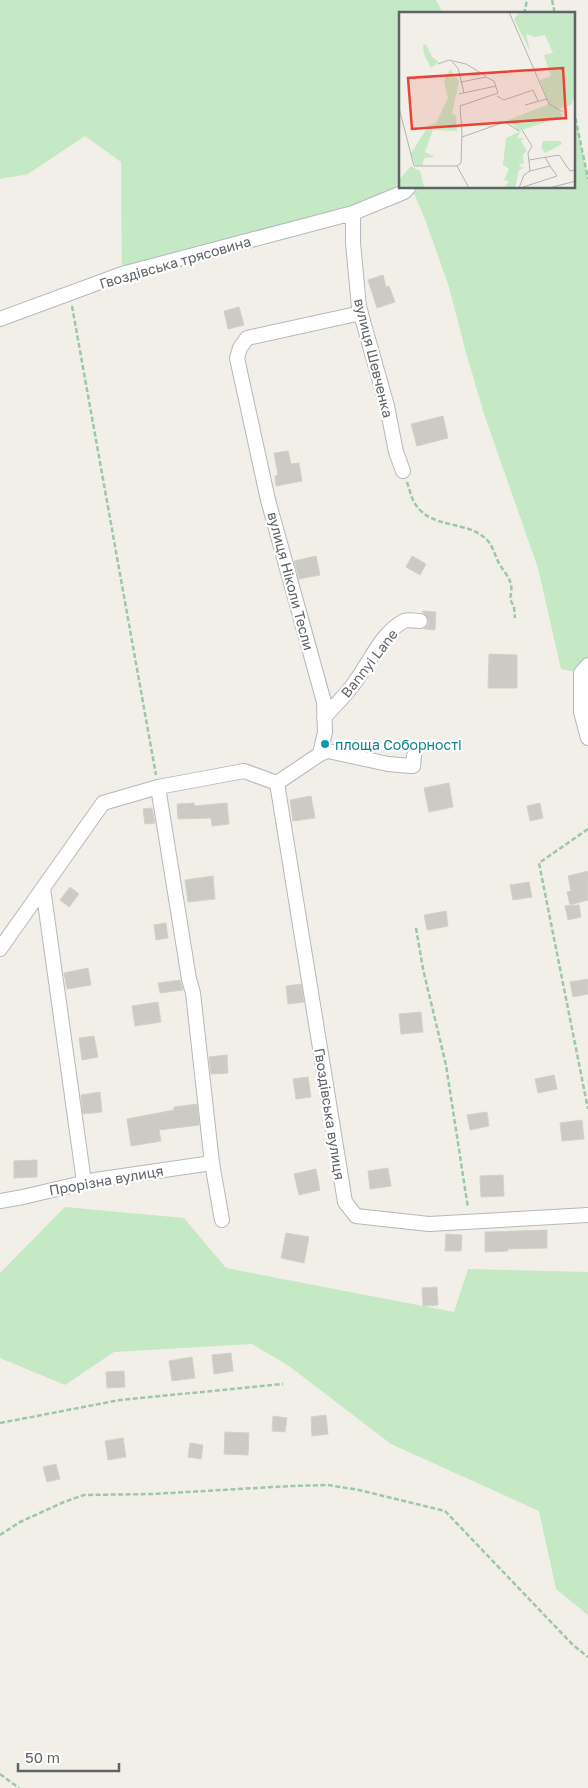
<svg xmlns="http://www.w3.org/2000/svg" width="588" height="1788" viewBox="0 0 588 1788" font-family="'Golos Text',sans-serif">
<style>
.green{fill:#c5e8c5}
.building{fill:#cccac5;stroke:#d6d1c6}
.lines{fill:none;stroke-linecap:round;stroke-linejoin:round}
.street-casing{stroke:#b5b8bc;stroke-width:16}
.path{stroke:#9cc7a9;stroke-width:2.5;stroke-dasharray:5 2.5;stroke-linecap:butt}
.street{stroke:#fff;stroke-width:14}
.culture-dot{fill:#0f9aa8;stroke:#fff;stroke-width:2}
.labels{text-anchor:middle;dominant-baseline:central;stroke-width:4.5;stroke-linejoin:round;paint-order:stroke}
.street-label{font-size:14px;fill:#5f6368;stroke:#fff}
.culture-label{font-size:14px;fill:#0d838f;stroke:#fff;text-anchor:start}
.inset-road{fill:none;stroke:#b3b3b1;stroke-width:1}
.view{fill:#ea4335;fill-opacity:0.15;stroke:#ea4335;stroke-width:2.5}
.inset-edge{fill:none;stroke:#5f6368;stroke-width:2.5}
</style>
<rect width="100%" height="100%" fill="#f1efe8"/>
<!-- green -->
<path class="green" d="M0,0h436l7,14h-43v174l4,4 -282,82 -1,-112 -36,-26 -57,38 -28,5z
M574,111l14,68v486l-7,8 -20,-4 -23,-101 -54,-154 -19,-65 -16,-62 -23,-65 -14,-34h162z
M65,1207l119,11 42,50 228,44 14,-43 120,3v343l-32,-26 -17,-78 -148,-67 -102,-78 -37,-22 -138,8 -49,33 -65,-27v-85z"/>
<!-- building -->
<path class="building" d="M383,275l3,12 3,-1 6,16 -18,6 -9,-28z
M239,307l5,18 -16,4 -4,-18z
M443,416l5,22 -31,8 -6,-22z
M288,451l3,13 8,-1 3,18 -26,5 -1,-10 3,-1 -4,-22z
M316,556l4,19 -21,4 -5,-18z
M412,556l14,8 -6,11 -14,-8z
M422,611l14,1 -1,18 -11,-1 4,-4 1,-4 -2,-4z
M489,654l28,1v33h-29z
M449,783l4,24 -24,5 -5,-24z
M311,796l4,22 -22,3 -3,-21z
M194,803l1,3 32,-3 2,21 -17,2 -1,-8 -33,1 -1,-15z
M540,803l3,15 -13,3 -3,-15z
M152,808l3,15 -10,1 -2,-15z
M588,871v29l-18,5 -3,-13 4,-1 -3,-15z
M213,876l2,23 -27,3 -3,-22z
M529,882l3,15 -19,3 -3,-15z
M70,887l9,7 -10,13 -9,-7z
M579,905l2,12 -13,3 -3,-14z
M446,911l2,15 -21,4 -3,-15z
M166,923l2,15 -12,2 -2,-15z
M88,968l3,17 -24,4 -3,-16z
M588,979v15l-15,3 -3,-15z
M180,980l3,10 -23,3 -2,-10z
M301,984l3,18 -16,2 -2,-18z
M158,1002l3,20 -26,4 -3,-20z
M421,1012l2,20 -22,2 -2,-20z
M94,1036l4,21 -16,3 -3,-22z
M227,1055l1,18 -17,1 -2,-17z
M554,1075l3,14 -19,4 -3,-14z
M308,1077l3,20 -15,2 -3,-20z
M100,1092l2,20 -19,2 -2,-19z
M197,1104l2,21 -40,5 2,11 -30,5 -4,-27 47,-9v-3z
M487,1112l2,14 -19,4 -3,-15z
M582,1120l2,19 -22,2 -2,-18z
M37,1160v17l-23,1v-17z
M388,1168l3,18 -21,3 -2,-18z
M316,1169l4,21 -21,5 -5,-21z
M503,1175l1,21 -23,1 -1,-21z
M547,1230v18l-39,1v2l-23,1v-20z
M286,1233l23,4 -5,26 -23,-5z
M446,1234l16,1 -1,16h-16z
M437,1287l1,18 -15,1 -1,-18z
M231,1353l2,18 -19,3 -2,-19z
M192,1357l3,21 -23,3 -3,-20z
M124,1371l1,16 -18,1 -1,-16z
M326,1415l2,19 -16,2 -1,-19z
M273,1416l14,2 -2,14 -13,-1z
M225,1432l24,1 -1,22 -24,-1z
M123,1438l3,19 -18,3 -3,-19z
M190,1443l13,2 -2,14 -13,-2z
M56,1464l4,15 -13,3 -4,-15z"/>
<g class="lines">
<!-- street casing -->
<g class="street-casing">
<path id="street" d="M353,213v30l6,64 28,99 9,46 7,19
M0,319l122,-45 231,-61 51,-21 4,-4
M588,665l-7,8v39l7,26
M324,718c10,-13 22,-22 31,-36 15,-20 26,-49 49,-61 5,-2 11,0 16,0
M320,754l8,-3 60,13 23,2h2l1,-10
M277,783l43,-29 5,-22 -1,-30 -56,-202 -31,-142 3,-10 7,-10 114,-25
M158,787l31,192 4,14 19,170 10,57
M0,949l43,-61
M84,1182l-41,-294 60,-85 55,-16 86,-16 33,12 68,419 11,14 73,8 159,-9
M0,1201l23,-4 72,-17 117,-17"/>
</g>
<!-- path -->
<path class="path" d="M552,0l3,14
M524,14l3,-14
M574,111l14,68
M72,306l84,469
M407,482c4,12 5,21 15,30 18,16 49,10 66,29 6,7 7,16 12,24 9,14 14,17 10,34l4,8 1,11
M588,829l-49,34 49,246
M416,928l7,41 23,96 22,143
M0,1423l120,-23 163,-16
M0,1535l20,-13 44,-20 20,-7 68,-1 139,-8 37,-1 31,5 86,21 128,134 15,12
M0,1774l19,14"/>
<!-- street -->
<use href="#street" class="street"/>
</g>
<!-- markers -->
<circle class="culture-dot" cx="325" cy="744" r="5"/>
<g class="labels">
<!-- street labels -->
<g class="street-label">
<text transform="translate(175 262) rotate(-16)">Гвоздівська трясовина</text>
<text transform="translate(374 358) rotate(76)">вулиця Шевченка</text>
<text transform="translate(291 581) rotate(75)">вулиця Ніколи Тесли</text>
<text transform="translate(369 663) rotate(-52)">Bannyi Lane</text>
<text transform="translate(330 1114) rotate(81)">Гвоздівська вулиця</text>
<text transform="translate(106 1180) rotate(-10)">Прорізна вулиця</text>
</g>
<!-- culture labels -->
<g class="culture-label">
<text x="335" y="744">площа Соборності</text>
</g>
</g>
<!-- overview -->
<g transform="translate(399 12)">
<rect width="176" height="176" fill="#f1efe8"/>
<path d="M121,0h55v81l-4,12 -13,4 5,7 -44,15 -11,-11 41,-16 -9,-24 11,-4 -7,-21 9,-2 -8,-18 -10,2 -9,-3 4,17 -16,-32zM27,32l6,13 7,5 -8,6 -7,-14 -1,-9zM51,57l9,12 -7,33 4,2 1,15 -24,-1 -8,22 10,5 -11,1 -2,8 -7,-1 -4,-12 18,-28 7,-2 12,-25 -4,-16zM122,119l-4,7h7l-3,3 6,10 -4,3 1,9 -6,2 6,3 -5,2 -4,18h-11l5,-7 -5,-1 5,-11 -6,-4 3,-27zM144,129h17l2,3 -17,9 -4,-5zM12,154l9,5 4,16 -25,1v-8z" fill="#c5e8c5"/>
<path class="inset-road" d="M110,0l40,92 14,8M53,50l6,6 6,25M39,52l11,-4 17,4 20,12M60,82l37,-8M98,84l7,4 29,-10 5,11M126,93l22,-6M0,96l15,58h43l4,-3 1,-30 -2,-27 38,-13 -4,-12 -8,-4 -25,5M123,118l10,16 -4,7 2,18M63,125l43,-15 14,9M130,148l30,-5 11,16 6,-1M58,154l12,22M120,176l5,-13 6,-4 20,-5 -5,-9M121,176l37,-12 -7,-10M150,176l27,-7"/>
<path class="view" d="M164,56l3,50 -154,11 -4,-51z"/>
<rect width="176" height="176" class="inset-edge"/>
</g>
<!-- scale -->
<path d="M18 1763v8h101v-8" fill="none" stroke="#5f6368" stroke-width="2.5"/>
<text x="25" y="1763" font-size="15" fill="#5f6368" stroke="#ffffff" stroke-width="4" paint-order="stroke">50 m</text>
</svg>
